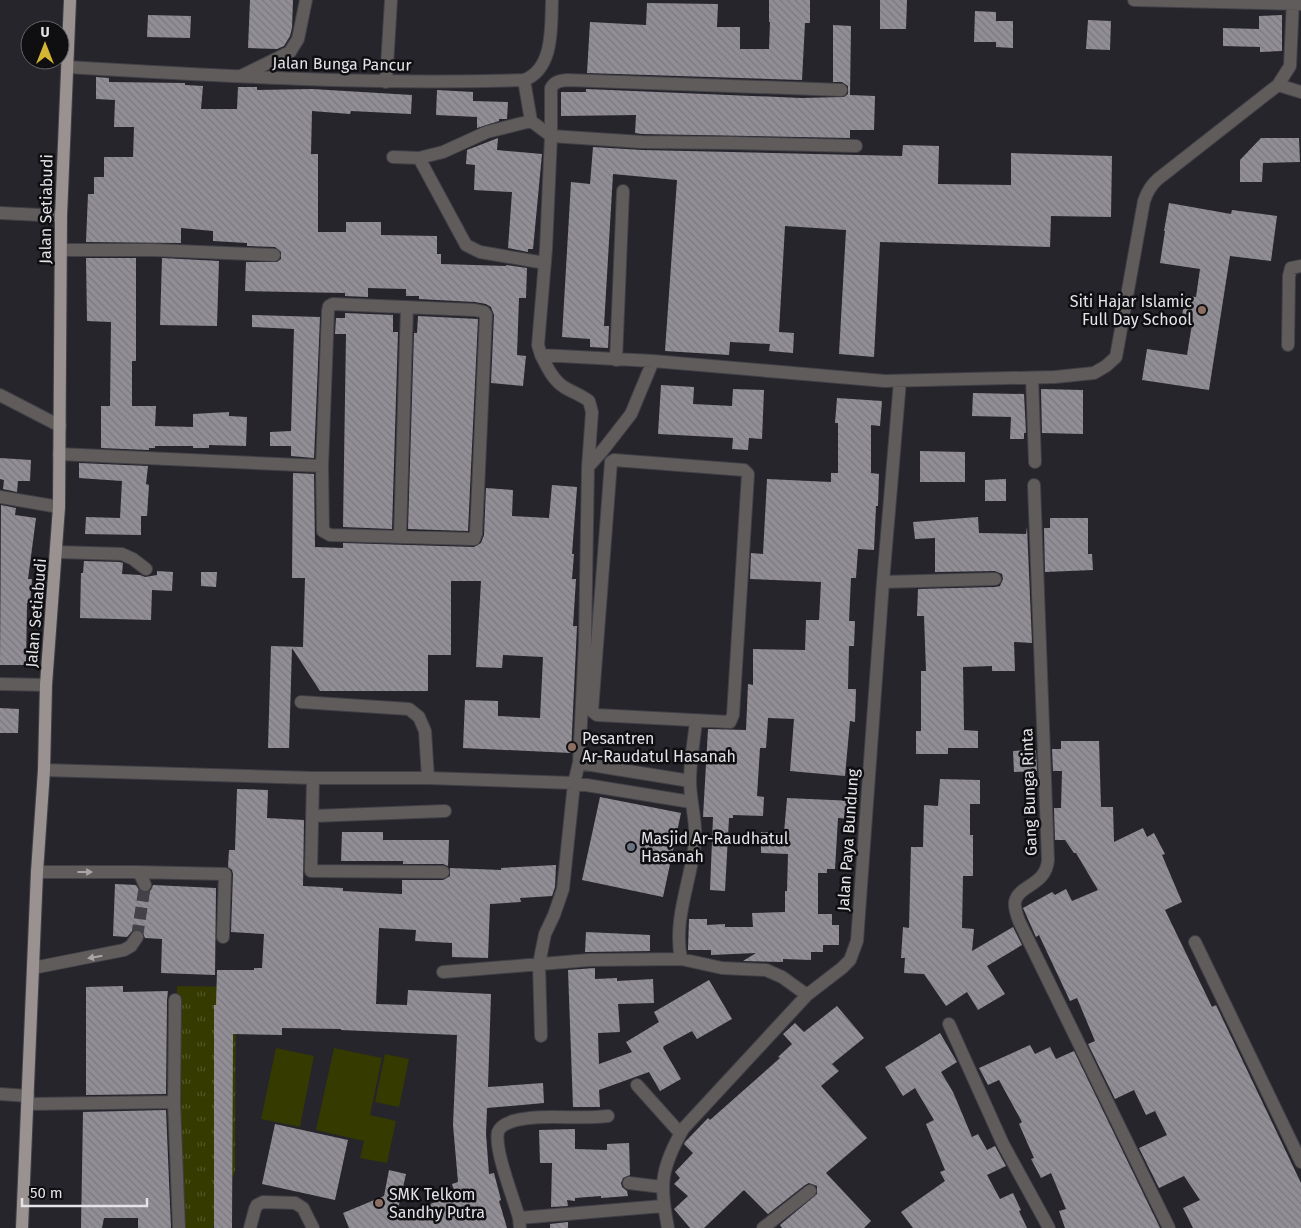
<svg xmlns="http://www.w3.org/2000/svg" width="1301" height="1228" viewBox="0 0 1301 1228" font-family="'Fira Sans',sans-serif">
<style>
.grass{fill:url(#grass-tufts)}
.pitch{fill:#343a00}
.building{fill:url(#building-back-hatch)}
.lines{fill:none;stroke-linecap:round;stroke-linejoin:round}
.minor-tunnel{stroke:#424248;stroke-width:12;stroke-dasharray:12 6;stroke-linecap:butt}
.minor-casing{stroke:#404046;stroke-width:14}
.major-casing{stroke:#404046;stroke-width:14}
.minor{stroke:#605c5c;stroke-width:12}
.major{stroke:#9a9191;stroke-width:12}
.oneway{fill:#a8a6a9}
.education-dot{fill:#8d6e63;stroke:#0f0f12;stroke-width:2}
.worship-dot{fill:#6b7280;stroke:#0f0f12;stroke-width:2}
.labels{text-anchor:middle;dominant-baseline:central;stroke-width:5;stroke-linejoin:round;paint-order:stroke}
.street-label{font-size:16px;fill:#e3e3e8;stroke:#0f0f12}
.poi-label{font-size:16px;fill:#e3e3e8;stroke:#0f0f12;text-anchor:start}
</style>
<defs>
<pattern id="grass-tufts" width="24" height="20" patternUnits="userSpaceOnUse" patternTransform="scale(1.25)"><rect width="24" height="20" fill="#343a00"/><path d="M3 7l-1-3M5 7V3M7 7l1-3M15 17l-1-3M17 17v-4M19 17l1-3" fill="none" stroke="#515625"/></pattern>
<pattern id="building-back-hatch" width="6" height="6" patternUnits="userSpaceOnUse" patternTransform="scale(1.25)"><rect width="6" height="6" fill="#928e96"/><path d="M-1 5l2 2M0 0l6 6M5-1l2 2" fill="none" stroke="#7b787e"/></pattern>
</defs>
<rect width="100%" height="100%" fill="#26252c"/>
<!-- grass -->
<path class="grass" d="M177,986l59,1 -1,184 -22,57h-38z"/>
<!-- pitch -->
<path class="pitch" d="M276,1048l38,8 -14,71 -39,-8z
M334,1048l48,10 -12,57 26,6 -9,42 -27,-5 4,-17 -48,-11z
M385,1054l24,5 -10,48 -24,-5z"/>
<!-- building -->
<path class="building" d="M250,0h43l-1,28 -2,8 -6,10 -7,3 -29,-1z
M769,0h41v23h-5l-3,57 -215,-7 3,-51 56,3 1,-22 71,1 -1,23h23v22h29l1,-27h-1z
M880,0h27l-1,29h-26z
M975,11l21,1v9h17v27l-17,-1v-5h-22z
M148,15l43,1 -1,22 -43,-1z
M1282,15v36l-22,1v-5l-37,-1v-18l36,1v-13z
M1088,20l23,1 -1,29 -24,-1z
M833,25l18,1 -1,69 25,1 -1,34h-24v8l-208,-4 -7,-1 1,-18 -75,1v-24h25v-3l215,9 43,-1 4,-3v-8l-6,-4h-9z
M96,77l13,1v4l76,1v2l18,1 -2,23h36l1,-22h19v3l55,-1 100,6 -1,19 -60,-3 -1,3 -38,-3 -1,43h7v78h28v-10h35v13l56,1v18h4v10l65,2v-1l21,3 -1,30h-7l-2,57 9,1 -3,30 -32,-3 3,-68 -3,-8 -5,-3 -11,-2 -56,-3v-3h-13v-7l-38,-1v9l-23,-1v-3l-100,-2 1,-29h31l4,-3v-7l-6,-5 -28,-1v-3l-34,-2v-10l-32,-3v15l-95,-1 2,-48h6v-17h10v-20h29l1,-30h-20l1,-27 -19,-1z
M437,90l36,2v9l35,1 -1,17h-8v2l-22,7v-11l-41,-2z
M498,138l-1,12 45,4 -9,95h-5v3l-20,-4 4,-56 -38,-2 1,-25 -9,-1 1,-14z
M1261,138h38l1,24 -37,1 -1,19h-22v-22z
M903,145l36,1 -1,38 73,1v-32l101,3 -1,61 -60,-1 -1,31 -170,-5 -6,115 -35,-3 7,-124 -61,-4 -6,106 15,1 -1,20 -24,-2 1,-7 -40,-2 -1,13 -64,-4 12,-171 -64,-6 -9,152h5l-1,22 -18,-1v-8l-28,-2 9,-155 19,2 3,-37 49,3 260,6z
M1169,203l62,11 1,-4 45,6 -6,45 -41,-5 -21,134 -67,-10 5,-31 40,6 5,-31 -11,-1 4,-27 11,1 4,-28 -40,-6 5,-32h-1z
M86,258h50v103h-4v45h24l-1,20 38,1v-13l36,-2v4l18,1 -1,29 -37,-1v3h-16v-2h-38v2h-6v2l-48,-2v-42h9l1,-84 -24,-1z
M162,258l57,3 -2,65 -57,-1z
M345,313l48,2v17h5l-6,197 -49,-2 3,-193h-11l1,-16h9z
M252,315l68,2 -6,141 -23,-2v-10h-21v-14l21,-1 3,-102 -42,-2z
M418,316l60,3 -10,212 -60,-2 6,-196h3z
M661,385l33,2 -1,17 39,2 1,-17 31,1 -2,49 -13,-1 -1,12 -16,-1 1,-11 -75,-4z
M1041,389l42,1v44l-41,-1z
M973,393l51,1 2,39h-2v6h-14l1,-22 -39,-1z
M837,398l45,3 -2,25 -9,-1v48l8,1 -1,32h-2l-2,44 -16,-1 -2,29h-5l-2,43h6l-1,25h-5l-1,43h8l-1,33 -5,-1 -5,55 -55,-5 4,-52 -26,-1 -2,30h-6l-3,48 7,1 -1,19 -30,-1v3h-4l-4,73 -15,-1 3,-73h-10l5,-88 38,1 2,-46 5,1v-36l52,1 1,-30h13l2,-38 -71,-3 1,-26 12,1 4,-75 64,3v-9h7v-50h-3z
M920,451l45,1v30h-45z
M0,458l31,2 -1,21h-12l-1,11 -14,-3 1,-9 -4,-1z
M79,463l69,3 -2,18 3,1 -2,31h-6v19l-56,-1 1,-17 34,1 2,-37 -43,-3z
M293,473l21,1 1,73 28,1v-5l131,4 7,-4 3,-8 2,-47 27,2 -1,26 37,2 3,-33 25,2 -5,67h2l-2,25h4l-3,47h4l-6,127 -108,-5 2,-48 33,1v15l42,2 3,-61 -40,-2 -1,13 -26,-1 5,-86h-30v74h-23v36h-108l-28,-43 -3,100h-21l3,-102 32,1 2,-69h-13z
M1006,479v22h-21v-21z
M1,505l15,3 -1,7 21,3 -8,61h4l-2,24h-3l-1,62h-26z
M978,517l1,16 47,1 1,-7 5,116 -18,-1 1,29h-23v-5l-29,1 1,63 14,1v17h-30v6h-32v-23h5v-60h5l-2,-55h-7l1,-27 77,-2 5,-1 3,-7 -1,-5 -7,-3 -60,1v-34l-20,1 -2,-17z
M1050,518h38v36h4l1,16 -48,2 -1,-44h6z
M84,561l36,1 3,1 -1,11 18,1 5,2 12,-2v-4l16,1 -1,19 -20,-1 -1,30 -71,-2 1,-45h2z
M201,572h16l-1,15 -15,-1z
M0,708l19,1 -1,24h-18z
M1061,741h38l2,66h12l1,35 29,-14 4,9 7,-4 11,21 -3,1 20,47 -17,8 47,97 4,-2 85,178v45h-108l-10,-20 17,-8 -16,-24 -25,12 -20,-40 28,-13 -12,-24 -9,4 -12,-25 -19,9 -27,-55 7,-3 -18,-43 -7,3 -31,-66 -3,2 -13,-29 29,-16 3,3 11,-6 6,12 26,-11 -22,-37h-2l-9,-13h-10l-1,-32h7l1,-37h-9l-1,-22h9z
M1036,750l1,21 -23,1 -1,-21z
M940,779l40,1v24h-10v31h3v41h-10l-1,52 12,1 -2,22 41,-24 9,18 -35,21 18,28 -27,16 -11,-18 -21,14 -22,-32 -20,-1 1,-15h-4l2,-31 6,1 2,-81h12l1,-42 14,1z
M237,789l31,1 -1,28 37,2 -1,66 40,2v3l59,3v-14h41l7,-4v-8l51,2v-2l55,-3 -1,22 -3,9 -32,2 1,4 -31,2 -2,54 -36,-1v-14l-37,-2 1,-11 -37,-2 -3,76 31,1 1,-15 83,4 -3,93 55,-4 1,20 -57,5 -1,26 3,40 5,-1 7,27 -2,1 8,27h-158l-6,-15 41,-17 5,-26 17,4 -10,44 59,-24 -3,-10 6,-2 -5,-57 4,-90 -116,-5v-1l-59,-1v7l-49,-1 -1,194h-18v-223h2l1,-35h37v-2h8l2,-34 -33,-2 2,-58 -1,-4 -4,-3 1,-17h6z
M600,797l81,16 -18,84 -81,-17z
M787,798l67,3 -1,18 -15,-1 -3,51h-8v4h-9v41h14v11h7v20h-16v7h-12v8l-28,-1v3l-40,-1 13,-8 -45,2v-5h-23l1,-31h18v6l18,-1v3h28l-1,-14 33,-1v-21h2l1,-37 -27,-1v-21l23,1z
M342,832h41v8h66l-1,26 -5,-2h-40v-3h-62z
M115,884l21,1 4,6 5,2 6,-3 2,-5 63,3 -1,87 -54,-2 1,-34 -17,-1 -3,-7 -5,-2 -4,1 -6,7 -14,-1z
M586,932l64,3v16l-65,1z
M595,968v11l22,-1v3l36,-2 1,24 -36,1 2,28 -22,1 1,31 33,-12 -6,-10 33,-20 -5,-10 55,-32 23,39 -35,20 -5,-8 -28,15 -1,2 18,31 -21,12 -11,-19 -50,18 1,17h-27l-5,-137z
M123,986v6l45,-1 -1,9 -1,94 -80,1v-108z
M837,1006l27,32 -32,26 7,7 -18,15 46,52 -41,35 45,48 -7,7h-82l-2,-3 37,-31v-8l-8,-3 -4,2 -37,29 -24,-24 -40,38h-14l-16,-19 14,-13 -14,-12 6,-6 -5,-6 18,-19 -9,-9 1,-2 23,-24 2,2 70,-62 -2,-1 14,-13 -9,-10 12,-11 9,9z
M940,1033l17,29 -16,10 12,20 19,45 6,-3 9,16 8,-4 11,20 -19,9 13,24 13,-6 8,17 -2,1 8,17h-114l-12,-16 44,-31 -5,-9 5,-2 -19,-46 8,-4 -19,-32 -12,8 -18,-29z
M1030,1045l5,9 15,-7 6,12 18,-8 86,177h-95l-6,-17 7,-2 -15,-36 -10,5 -10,-19 3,-1 -15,-34 3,-2 -23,-42 -11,5 -9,-17z
M166,1110l5,118h-33v-10h-34l-2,10h-21l2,-116z
M275,1124l73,16 -13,60 -73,-16z
M575,1129v20l32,1v-6l22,-1 1,32 -7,3 -2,5 1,4 5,4 1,5 -27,2v-2l-26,2v3l-8,-1 1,6 -17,1 1,-44h-12l-1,-33z
M568,1222v6h-18v-4z"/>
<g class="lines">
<!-- minor-tunnel -->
<path class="minor-tunnel" d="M137,937l8,-52"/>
<!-- minor casing -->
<g class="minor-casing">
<path id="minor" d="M1134,0l167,4
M68,67c152,9 304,18 456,13 30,-11 27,-53 28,-80
M241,76l49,-24 8,-13 8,-39
M524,80l7,41 20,15 -5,113 -8,96 3,10 112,6 232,20 170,-4 39,-4 12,-7 10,-9 28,-156c3,-9 7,-16 14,-22l120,-94 12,-19 3,-66
M386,82l5,-82
M1278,85l23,7
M841,90l-274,-10c-7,1 -12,1 -16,8v48l91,6 89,1 125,3
M393,157l26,1 24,-6 44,-20 44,-11
M419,158l47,87 14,7 65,11
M0,213l61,3
M61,250h93l120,5
M333,304l142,6 9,2 2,3 -10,219 -2,5 -144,-4 -7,-4 -1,-65 6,-155 1,-5z
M1288,345l1,-69 2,-8 10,-2
M541,355c6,12 12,25 23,32 8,5 17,8 25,14l3,11 -4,55
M616,360l7,-169
M1032,378l3,84
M0,395l60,31
M59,454l263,12
M614,460l130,10 4,4 -15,241 -3,7 -133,-7 -5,-4 19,-249z
M1034,485l14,375c-2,26 -30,25 -33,42 -1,6 2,13 4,19l150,307
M0,497l59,10
M400,536l7,-229
M57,552l65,2 11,5 13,10
M883,582l112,-3
M0,684l46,1
M301,702l108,7 10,8 6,14 3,47
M579,763l111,18
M44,770l269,8h115l146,5 117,19
M313,778l-2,93 132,1
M313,816l132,-5
M37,872h98l5,2 5,11
M135,872l90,2 -2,63
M1195,942l106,220
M681,959c-8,-40 10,-78 14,-117 2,-20 -5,-40 -5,-61 0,-20 4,-40 6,-60
M33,968l91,-18 7,-4 6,-9
M443,972l146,-12 92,-1 41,9 44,2 16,7 25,18
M175,1000l-1,102 5,126
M949,1024l54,120 46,84
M541,1036l-2,-72 6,-30 9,-19 9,-26 11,-106 5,-20 6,-122 3,-174 15,-17 28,-36 22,-53
M637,1085l43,48
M0,1094l28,2
M28,1104l146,-2
M629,1183l33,4
M519,1218l144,-12
M250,1228l5,-19 2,-4 6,-3 32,1 8,5 10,20
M520,1228l-1,-10c-5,-19 -25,-68 -21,-86 2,-6 9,-9 15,-11 29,-8 65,-1 95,-5
M668,1228c-9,-44 -7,-60 15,-99l124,-134 35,-27 8,-8 7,-19 26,-359 17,-201
M763,1228l47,-37"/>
</g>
<!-- major casing -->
<g class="major-casing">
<path id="major" d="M22,1228l15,-356 7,-102 2,-85 13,-178 2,-291 9,-216"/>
</g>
<!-- minor -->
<use href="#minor" class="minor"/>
<!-- major -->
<use href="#major" class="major"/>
</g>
<!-- one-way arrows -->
<defs><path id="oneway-solid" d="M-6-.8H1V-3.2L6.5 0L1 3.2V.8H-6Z" transform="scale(1.25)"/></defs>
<g class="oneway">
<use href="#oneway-solid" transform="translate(85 872)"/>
<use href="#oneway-solid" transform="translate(95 957) rotate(170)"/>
</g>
<!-- markers -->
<g class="education-dot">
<circle cx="1202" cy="310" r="5"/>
<circle cx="572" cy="747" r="5"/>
<circle cx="379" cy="1203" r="5"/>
</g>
<circle class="worship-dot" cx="631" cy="847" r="5"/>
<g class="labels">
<!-- street labels -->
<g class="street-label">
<text transform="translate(342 64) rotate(1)">Jalan Bunga Pancur</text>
<text transform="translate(46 209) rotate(-89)">Jalan Setiabudi</text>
<text transform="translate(36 613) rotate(-85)">Jalan Setiabudi</text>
<text transform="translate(1029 792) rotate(-92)">Gang Bunga Rinta</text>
<text transform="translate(848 840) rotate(-86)">Jalan Paya Bundung</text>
</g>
<!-- poi labels -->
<g class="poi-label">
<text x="1192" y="301" text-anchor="end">Siti Hajar Islamic<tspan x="1192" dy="18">Full Day School</tspan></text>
<text x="582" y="738">Pesantren<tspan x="582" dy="18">Ar-Raudatul Hasanah</tspan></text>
<text x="641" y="838">Masjid Ar-Raudhatul<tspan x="641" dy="18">Hasanah</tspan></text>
<text x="389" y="1194">SMK Telkom<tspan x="389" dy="18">Sandhy Putra</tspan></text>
</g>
</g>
<!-- north arrow -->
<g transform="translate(45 45)"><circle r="24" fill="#0f0f12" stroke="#646468"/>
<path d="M0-4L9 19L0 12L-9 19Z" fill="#d5b534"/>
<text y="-8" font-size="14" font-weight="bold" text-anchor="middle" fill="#e3e3e8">U</text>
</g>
<!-- scale -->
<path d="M22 1198v8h125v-8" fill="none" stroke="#e3e3e8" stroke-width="2.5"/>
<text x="30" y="1198" font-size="15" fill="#e3e3e8" stroke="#0f0f12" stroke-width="4" paint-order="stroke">50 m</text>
</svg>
